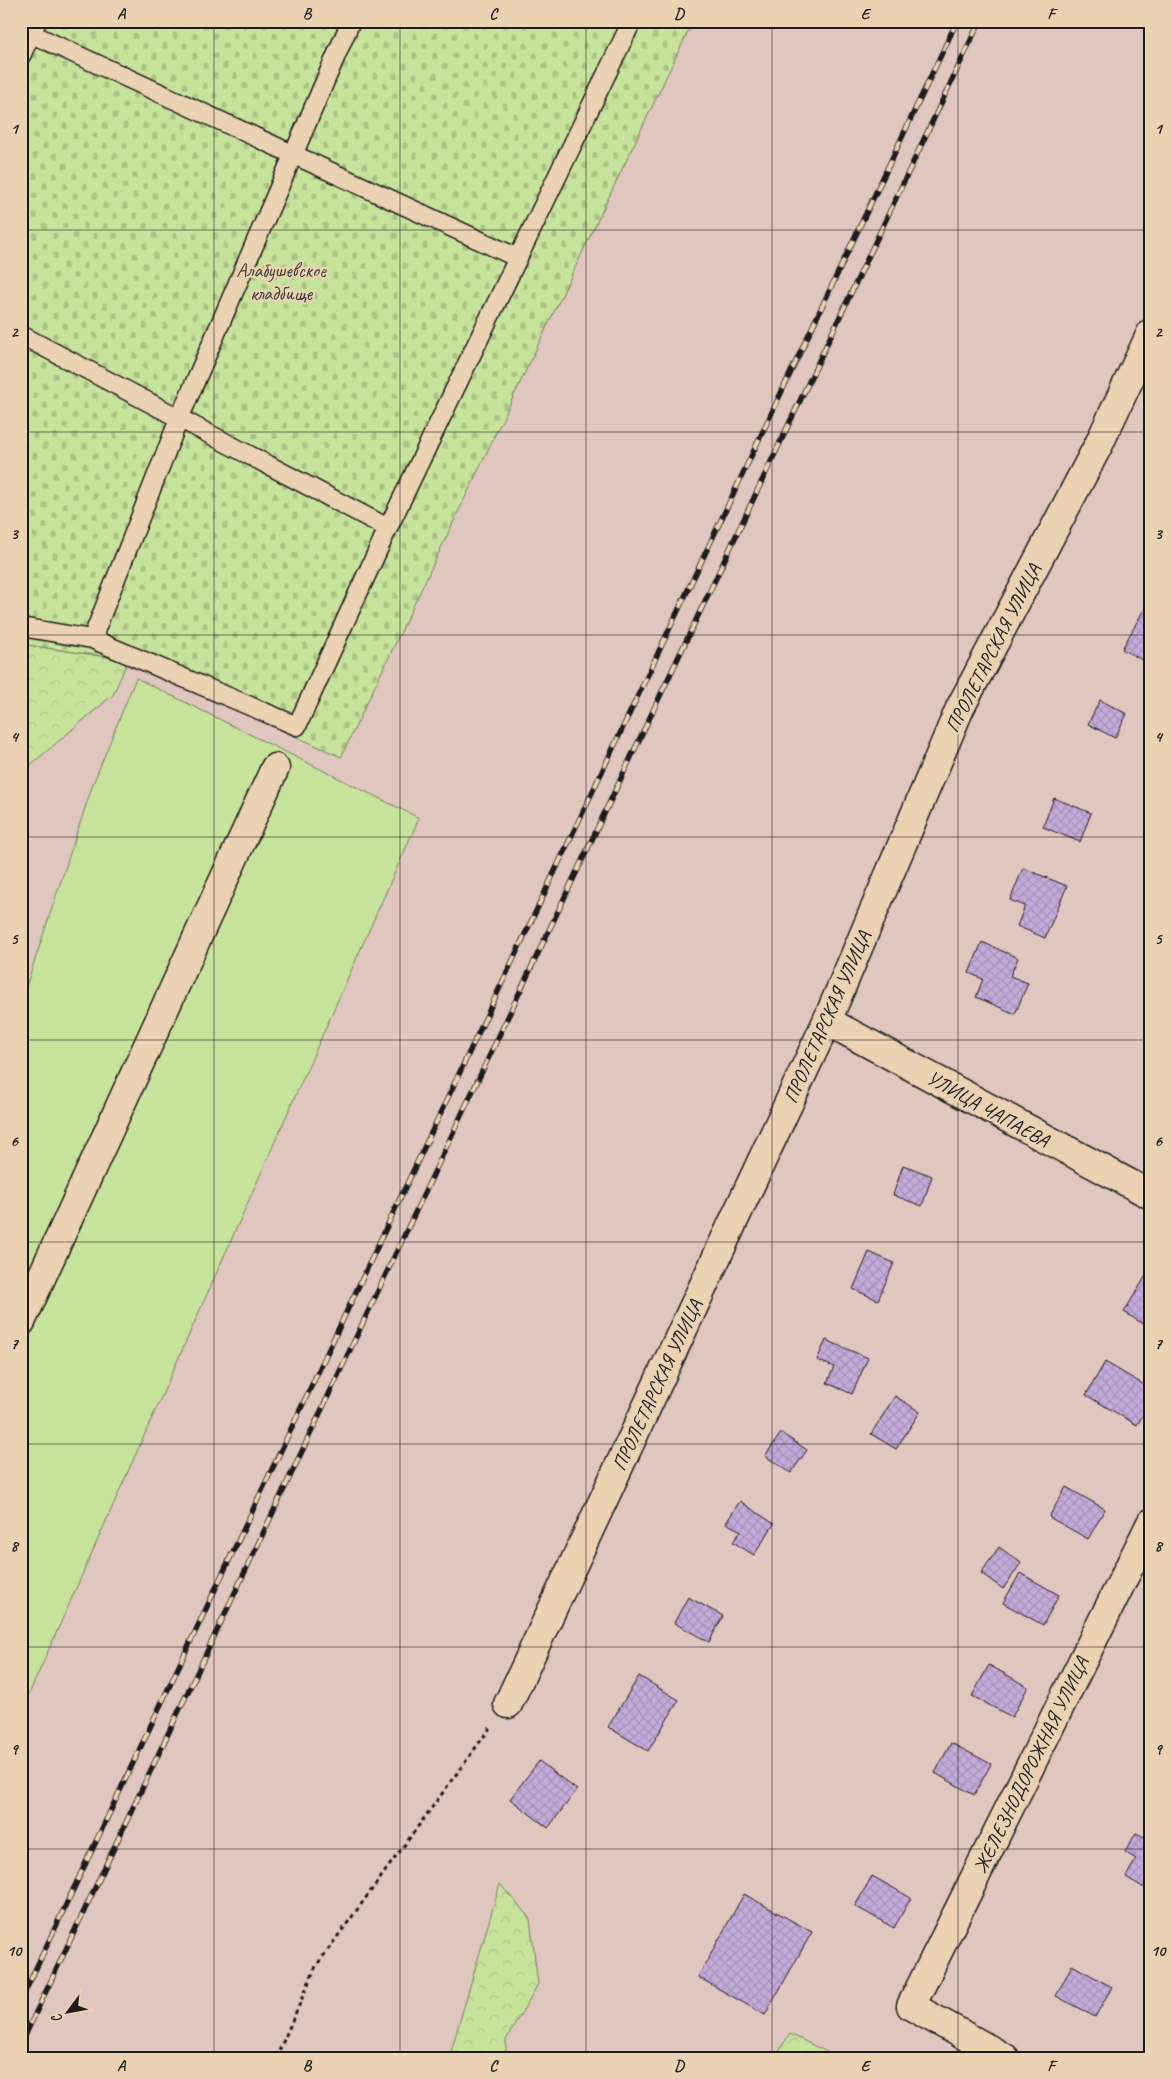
<svg xmlns="http://www.w3.org/2000/svg" width="1172" height="2079" viewBox="0 0 1172 2079" font-family="Caveat,sans-serif">
<style>
.forest{fill:url(#forest-crowns);stroke:#72805c}
.cemetery{fill:url(#cemetery-stones);stroke:#72805c}
.garden{fill:#c7e39b;stroke:#72805c}
.building{fill:url(#building-cross-hatch);stroke:#1c1c1c}
.lines{fill:none;stroke-linecap:round;stroke-linejoin:round}
.lane-casing{stroke:#1c1c1c;stroke-width:21}
.street-casing{stroke:#1c1c1c;stroke-width:31}
.path{stroke:#1c1c1c;stroke-width:3;stroke-dasharray:4 4;stroke-linecap:butt}
.lane{stroke:#ebd2b3;stroke-width:18}
.street{stroke:#ebd2b3;stroke-width:28}
.rail-casing{stroke:#1c1c1c;stroke-width:5.5}
.rail{stroke:#ebd2b3;stroke-width:4;stroke-dasharray:11;stroke-linecap:butt}
.grid{fill:none;stroke:#1c1c1c;stroke-width:1;stroke-opacity:0.55}
.labels{text-anchor:middle;dominant-baseline:central;stroke-width:4.5;stroke-linejoin:round;paint-order:stroke}
.park-label{font-size:20px;fill:#3e4435;stroke:#ebd2b3}
.street-label{font-size:20px;fill:#1c1c1c;stroke:#ebd2b3}
.neatline{fill:none;stroke:#1c1c1c;stroke-width:2}
.grid-label{font-size:16px;text-anchor:middle;font-weight:bold;fill:#1c1c1c}
</style>
<defs>
<pattern id="forest-crowns" width="20" height="18" patternUnits="userSpaceOnUse" patternTransform="scale(1.25)"><rect width="20" height="18" fill="#c7e39b"/><path d="M2 6a3 3 0 1 1 6 0M12 15a3 3 0 1 1 6 0" fill="none" stroke="#aac285"/></pattern>
<pattern id="cemetery-stones" width="16" height="16" patternUnits="userSpaceOnUse" patternTransform="scale(1.25)"><rect width="16" height="16" fill="#c7e39b"/><path d="M2 7V4a2 2 0 0 1 4 0v3zM10 15v-3a2 2 0 0 1 4 0v3z" fill="#aac285"/></pattern>
<pattern id="building-cross-hatch" width="8" height="8" patternUnits="userSpaceOnUse" patternTransform="scale(1.25)"><rect width="8" height="8" fill="#c2abda"/><path d="M0 0l8 8M0 8l8-8" fill="none" stroke="#a693ba"/></pattern>
</defs>
<rect width="100%" height="100%" fill="#dfc6bf"/>
<filter id="ink" filterUnits="userSpaceOnUse"><feTurbulence type="fractalNoise" baseFrequency=".02" numOctaves="2"/><feDisplacementMap in="SourceGraphic" scale="10" xChannelSelector="R" yChannelSelector="G"/><feConvolveMatrix kernelMatrix="1 2 1 2 8 2 1 2 1" color-interpolation-filters="sRGB"/></filter>
<g filter="url(#ink)">
<!-- forest -->
<path class="forest" d="M21,644l107,16 -15,35 -92,78z
M500,1884l30,35 8,65 -32,56v18h-57z
M790,2034l49,24h-65z"/>
<!-- cemetery -->
<path class="cemetery" d="M21,21h672l-352,736 -213,-97 -107,-16z"/>
<!-- garden -->
<path class="garden" d="M136,678l283,140 -398,894v-710l72,-218z"/>
<!-- building -->
<path class="building" d="M1147,604l4,2v59l-29,-16z
M1100,700l27,14 -12,24 -27,-14z
M1054,798l37,15 -11,29 -37,-15z
M1023,868l44,18 -22,52 -28,-12 8,-20 -15,-6z
M982,942l36,16 -8,18 18,7 -13,31 -39,-17 7,-18 -14,-6z
M903,1165l29,11 -10,30 -29,-11z
M869,1252l25,11 -16,37 -25,-11z
M1147,1274l4,2v53l-27,-17z
M826,1340l42,18 -16,36 -25,-11 7,-16 -17,-7z
M1105,1362l46,27v12l-14,24 -51,-30z
M895,1396l25,16 -24,37 -25,-15z
M781,1433l26,17 -16,23 -26,-17z
M1066,1487l39,22 -17,30 -39,-22z
M740,1501l34,23 -20,31 -21,-13 8,-11 -15,-8z
M999,1547l22,16 -18,26 -22,-16z
M1020,1573l39,22 -16,30 -40,-22z
M688,1597l35,19 -14,26 -35,-19z
M989,1665l39,22 -16,30 -40,-21z
M639,1676l40,24 -31,51 -40,-24z
M951,1743l40,21 -17,31 -39,-22z
M539,1761l38,29 -29,38 -38,-29z
M1136,1833l15,7v52l-25,-15 10,-18 -11,-7z
M872,1876l39,22 -17,30 -39,-22z
M744,1894l68,38 -47,83 -67,-38z
M1072,1965l40,22 -17,30 -39,-21z"/>
<g class="lines">
<!-- lane casing -->
<g class="lane-casing">
<path id="lane" d="M21,29l497,229
M21,56l16,-35
M21,335l367,193
M21,627l71,12 205,87 91,-198 244,-507
M92,639l87,-220 172,-398"/>
</g>
<!-- street casing -->
<g class="street-casing">
<path id="street" d="M827,1021l324,174
M21,1322l254,-554
M508,1704l319,-683 133,-313 139,-264 52,-111
M1005,2058l-94,-52 240,-483"/>
</g>
<!-- path -->
<path class="path" d="M276,2058l40,-92 174,-238"/>
<!-- lane -->
<use href="#lane" class="lane"/>
<!-- street -->
<use href="#street" class="street"/>
<!-- rail casing -->
<g class="rail-casing">
<path id="rail" d="M21,2000l936,-1979
M21,2044l959,-2023"/>
</g>
<!-- rail -->
<use href="#rail" class="rail"/>
</g>
</g>
<!-- grid -->
<path class="grid" d="M214,21v2037M400,21v2037M586,21v2037M772,21v2037M958,21v2037M21,230h1130M21,432h1130M21,635h1130M21,837h1130M21,1040h1130M21,1242h1130M21,1444h1130M21,1647h1130M21,1849h1130"/>
<g class="labels">
<!-- park labels -->
<g class="park-label">
<text x="281" y="270">Алабушевское<tspan x="281" dy="23">кладбище</tspan></text>
</g>
<!-- street labels -->
<g class="street-label">
<text transform="translate(993 648) rotate(-63)">ПРОЛЕТАРСКАЯ УЛИЦА</text>
<text transform="translate(827 1017) rotate(-66)">ПРОЛЕТАРСКАЯ УЛИЦА</text>
<text transform="translate(988 1109) rotate(29)">УЛИЦА ЧАПАЕВА</text>
<text transform="translate(657 1385) rotate(-65)">ПРОЛЕТАРСКАЯ УЛИЦА</text>
<text transform="translate(1031 1765) rotate(-64)">ЖЕЛЕЗНОДОРОЖНАЯ УЛИЦА</text>
</g>
</g>
<!-- margin -->
<rect width="1172" height="2079" fill="none" stroke="#ebd2b3" stroke-width="55"/>
<!-- north arrow -->
<g transform="translate(68 2012) rotate(238)" stroke="#ebd2b3" stroke-width="4" paint-order="stroke">
<path d="M0-4L9 19L0 12L-9 19Z" fill="#1c1c1c"/>
<text y="-8" font-size="14" font-weight="bold" text-anchor="middle" fill="#1c1c1c">С</text>
</g>
<rect x="28" y="28" width="1116" height="2024" class="neatline"/>
<g class="grid-label">
<text x="121" y="19">A</text>
<text x="307" y="19">B</text>
<text x="493" y="19">C</text>
<text x="679" y="19">D</text>
<text x="865" y="19">E</text>
<text x="1051" y="19">F</text>
<text x="14" y="134">1</text>
<text x="1158" y="134">1</text>
<text x="14" y="337">2</text>
<text x="1158" y="337">2</text>
<text x="14" y="539">3</text>
<text x="1158" y="539">3</text>
<text x="14" y="742">4</text>
<text x="1158" y="742">4</text>
<text x="14" y="944">5</text>
<text x="1158" y="944">5</text>
<text x="14" y="1146">6</text>
<text x="1158" y="1146">6</text>
<text x="14" y="1349">7</text>
<text x="1158" y="1349">7</text>
<text x="14" y="1551">8</text>
<text x="1158" y="1551">8</text>
<text x="14" y="1754">9</text>
<text x="1158" y="1754">9</text>
<text x="14" y="1956">10</text>
<text x="1158" y="1956">10</text>
<text x="121" y="2071">A</text>
<text x="307" y="2071">B</text>
<text x="493" y="2071">C</text>
<text x="679" y="2071">D</text>
<text x="865" y="2071">E</text>
<text x="1051" y="2071">F</text>
</g>
</svg>
